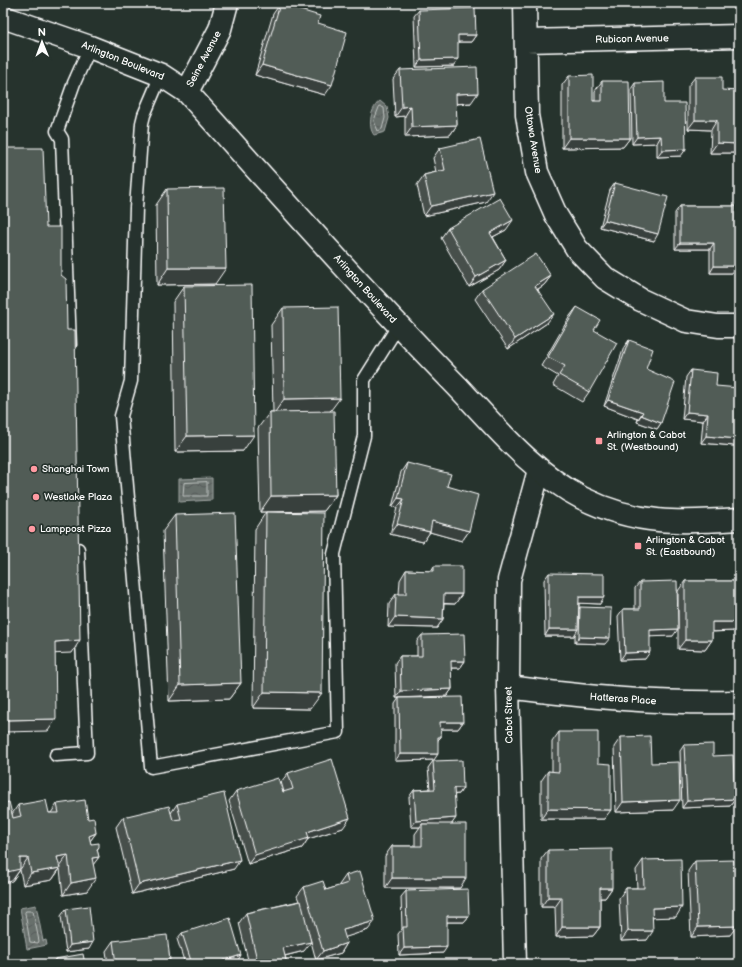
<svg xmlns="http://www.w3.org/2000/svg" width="742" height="967" viewBox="0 0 742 967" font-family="'Balsamiq Sans',sans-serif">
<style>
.water{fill:url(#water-waves);stroke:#a4a9a7}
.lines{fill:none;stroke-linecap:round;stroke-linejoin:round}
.shore{stroke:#c2c6c4;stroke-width:1}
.service-casing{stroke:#fff;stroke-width:15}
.minor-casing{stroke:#fff;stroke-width:25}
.tertiary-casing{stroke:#fff;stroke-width:25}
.service{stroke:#26332d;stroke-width:12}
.minor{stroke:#26332d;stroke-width:22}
.tertiary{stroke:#26332d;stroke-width:22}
.wall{fill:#464f4b;stroke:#fff}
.shaded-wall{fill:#39403d;stroke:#fff}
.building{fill:#515c57;stroke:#fff}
.poi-dot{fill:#ff9aa2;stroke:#26332d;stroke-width:1.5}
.labels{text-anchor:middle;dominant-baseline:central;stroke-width:3.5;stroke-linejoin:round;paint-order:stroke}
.street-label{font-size:10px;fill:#fff;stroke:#26332d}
.poi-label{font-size:10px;fill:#fff;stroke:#26332d;text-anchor:start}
</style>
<defs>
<pattern id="water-waves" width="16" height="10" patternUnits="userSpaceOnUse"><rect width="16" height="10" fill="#67706c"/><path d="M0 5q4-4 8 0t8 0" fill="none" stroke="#575a59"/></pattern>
</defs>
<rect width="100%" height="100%" fill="#26332d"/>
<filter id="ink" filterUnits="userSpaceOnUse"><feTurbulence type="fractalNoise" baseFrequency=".025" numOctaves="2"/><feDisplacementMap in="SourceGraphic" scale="8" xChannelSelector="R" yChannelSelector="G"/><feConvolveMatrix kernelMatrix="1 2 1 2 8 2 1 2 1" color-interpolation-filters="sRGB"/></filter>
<g filter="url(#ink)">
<!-- water -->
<path class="water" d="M380,101l7,6 2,11 -4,14 -11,3c-7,-9 -3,-28 6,-34z
M212,478v22l-33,2v-23z
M36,905l7,36 3,-1 1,5 -20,4 -7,-41z"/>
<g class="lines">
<!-- shore -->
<path class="shore" d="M380,106l4,2 1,10 -3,11 -4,2 -4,-10z
M207,482v14h-24l1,-13z
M26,911h7l6,30 -1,2 -8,-1 -5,-29z"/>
<!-- service casing -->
<g class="service-casing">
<path id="service" d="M161,75l-17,40 -2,8 -6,85 -5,173 -10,35 30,351 187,-35 -4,-178 30,-118v-56l34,-54
M70,345l-8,-206 -5,-8 17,-48 16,-36
M56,755l31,-2 -9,-204"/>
</g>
<!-- minor casing -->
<g class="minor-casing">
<path id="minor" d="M525,3l2,112 10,57 19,43 21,34 28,29 36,22 45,21 32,5h21
M526,41l213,-5
M187,92l33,-63 7,-26
M508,687c79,10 152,17 231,15
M515,964l-7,-277 1,-107 30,-110"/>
</g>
<!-- tertiary casing -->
<g class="tertiary-casing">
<path id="tertiary" d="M3,17l87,30 71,28 26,17c89,99 177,199 270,294 38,40 75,86 125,112 54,27 98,25 157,21"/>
</g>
<!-- service -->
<use href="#service" class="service"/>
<!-- minor -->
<use href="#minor" class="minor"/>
<!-- tertiary -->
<use href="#tertiary" class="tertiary"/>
</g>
<!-- wall -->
<path class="wall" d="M305,3h43l-3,4 -40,1z
M280,4l38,19 7,72 -70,-20 18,-61z
M419,10l57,25 -5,7h-13l-4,24 -38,1 -2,-51z
M400,70l71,33 -15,1 1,21 -7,10 -45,2v-21l-10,1 -2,-38z
M569,76l24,25h2v-10l7,-10 28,57 -7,9 -61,1v-63z
M695,77l44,76h-29l1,-23 -23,-1v-43z
M635,83l29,20 17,53 -24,1v-14l-25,1 -1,-55z
M440,148l46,54 -62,14 -7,-31 7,-10 12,-3 -3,-14z
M615,183l39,58 -54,-14 10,-37z
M167,189l48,95 -58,1 -1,-80z
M680,206h56l-4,67h-22v-24h-35v-36z
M739,211v46h-2v-42z
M448,228l58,2 -13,7 13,23 -7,10 -30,17 -28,-49z
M551,276l-7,9 -6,4 9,34 -39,26 -33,-50 7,-10z
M184,286l59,165 -68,1 -2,-150z
M577,307l17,23 -5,62 -7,10 -29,-17 5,-9 -17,-10 29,-50z
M283,308l47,103 6,84 -12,16 -64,1 -2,-84 12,-16h3l-2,-87z
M629,340l17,29 15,54 -4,6 -20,-7 1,-3 -34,-13 20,-59z
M691,370l25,16 22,53 -4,7 -33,-3 2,-22 -21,-2 4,-42z
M407,463l40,23 22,45 -7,10 -32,-9 -7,10 -33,-8 7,-26 -5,-1 9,-35z
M266,512l44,197 -57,-1 2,-179z
M175,515l66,168 -12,16 -60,2 -6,-170z
M434,566l28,28 -7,10h-11l-1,15 -6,9 -49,-1 1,-23 7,-10h3l1,-14 6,-10 25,1z
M549,573l51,31 -21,-1v6l1,-2 25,37 -30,-1v-9l-1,2h-29l-1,-56z
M685,581h54v44l-4,6 -23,1v8l-7,10 -27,-1v-58z
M640,582l33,54h-23l-5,23 -25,1 -2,-44 5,-7h12v-21z
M422,635l43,26 -5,7h-9l1,21 -5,7 -51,2 -1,-35 5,-7h17v-15z
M399,698l64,24 -5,7h-17v8l-3,3 -4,20 -39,1v-57z
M559,732l39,31 6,56h-63v-38l7,-10 4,1v-30z
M621,737l30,26 22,47 -57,2 -2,-65z
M684,745l29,11 22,43 -5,7 -48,2 -2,-57z
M433,761l30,27 -4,6 -5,1 -2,29 8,64h-75v-32l7,-10h23v-12l5,-7h-9l-2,-30 5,-7 16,-1 -2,-21z
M288,773l55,55 -35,11 -6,9 -54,16 -19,-63 7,-10 48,1 -3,-10z
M57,804l31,15 8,14 -6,8 1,3 8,3 -2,3 2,7 -6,7 -6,27 -24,4 -3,-26 -8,11 -29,5 -3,-15 -8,11v-67l6,-9 31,8h2z
M177,804l57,65 -102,25 -16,-67 7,-10 48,-4z
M548,850l64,38 -7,10h-5v29l-7,9 -37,1 -1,-30h-14v-48z
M643,860l33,57h-23l-6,23 -26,1 -2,-43 7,-10h11l-1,-18z
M695,861l35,74 -39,2 -3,-66z
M739,867v36l-1,-35z
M346,875l22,55 -23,7 2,6 -6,10 -25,7 -6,-22 -6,13 -19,5 2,8h-38l-10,-41 7,-10 53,-12 -2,-5 7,-9 22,3 13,-4v-1z
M406,891l63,25 -5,6h-17l-4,31 -44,2 -1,-21 4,-5 -1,-32z
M66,909l23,40 -23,3 -5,-36z
M182,933l55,29 -8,2h-44l-8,-25z
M113,941l57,19 -3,4h-59l-2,-13z
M55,959l30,5h-34z"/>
<!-- shaded-wall -->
<path class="shaded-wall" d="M308,3h40l-3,4 -40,1z
M406,3h25l-25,1z
M458,35h18l-5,7h-18z
M458,59l-4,7 -38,1 5,-7z
M262,65l70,20 -7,10 -70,-20z
M478,93l-7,10 -22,1 7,-10z
M411,106l-6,10 -10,1 7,-10z
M695,120h22l-6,10 -23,-1z
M457,125l-7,10 -45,2 7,-10z
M661,136l-4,7 -25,1 5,-7z
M569,138h61l-7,9 -61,1z
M717,143l22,1v9h-29z
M686,149l-5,7 -24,1 5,-7z
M493,192l-7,10 -62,14 7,-10z
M513,220l-7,10 -23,12 7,-9z
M605,220l53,14 -4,7 -54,-14z
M680,243h34l-4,6h-35z
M506,260l-7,10 -30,17 7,-10z
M714,266h23l-5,7h-22z
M168,268h58l-11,16 -58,1z
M551,276l-7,9 -15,10 6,-9z
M554,314l-7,9 -39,26 7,-10z
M340,398l-12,16 -55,1 11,-16z
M608,400l35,12 -5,7 -34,-13z
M687,412l21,2 -5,7 -21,-2z
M641,415l20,8 -4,6 -20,-7z
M254,435l-11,16 -68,1 12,-16z
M706,436l32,3 -4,7 -33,-3z
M336,495l-12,16 -64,1 11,-16z
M398,498l6,1 -7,9 -5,-1z
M432,521l37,10 -7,10 -36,-10z
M397,524l33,8 -7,10 -33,-8z
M444,594h18l-7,10 -18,-1z
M579,597h25l-4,7 -26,-1z
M395,617l48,2 -6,9 -49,-1z
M712,622h27v3l-4,6 -30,1z
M549,629h29l-4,7h-29z
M678,629l-5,7 -28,1 5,-7z
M579,637l31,1 -5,6 -30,-1z
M80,640l-8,13 -25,1 8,-12z
M685,640h27l-7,10 -27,-1z
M650,652l-5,7 -25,1 5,-7z
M451,661h14l-5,7h-14z
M241,683l-12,16 -60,2 11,-16z
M452,689l-5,7 -51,2 5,-7z
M264,692l58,1 -12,16 -57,-1z
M56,719l-8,12 -45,1v-12z
M440,722h23l-5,7h-22z
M400,754h38l-4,6 -39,1z
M454,788h9l-4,6 -10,1z
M735,799l-5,7 -48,2 5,-7z
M680,800l-7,10 -57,2 7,-10z
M548,809l63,1 -7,9h-63z
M350,818l-7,10 -35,11 -6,9 -54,16 7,-9 52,-23z
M456,818l-5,7 -29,-1 -2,3h-9l5,-6z
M96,833l-9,12 2,-9z
M68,855l-9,12 -2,-10z
M99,857l-9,12 2,-11z
M20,858h8l-16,23 -9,2v-10z
M240,860l-6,9 -102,25 7,-10z
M60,868l-8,12 -29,5 8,-12z
M96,878l-9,13 -24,4 8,-12z
M392,878h74l-6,10h-75z
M600,888h12l-7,10h-12z
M548,897h14l-7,10h-14z
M682,907l-6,10 -30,1 6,-10z
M447,916h22l-5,6h-22z
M375,921l-7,9 -31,10 6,-10z
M737,926l-7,9 -39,2 7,-10z
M562,927h38l-7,9 -37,1z
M628,931h25l-6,9 -26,1z
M93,942l-4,7 -23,3 4,-7z
M311,942l-7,9 -28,7 7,-10z
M347,943l-6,10 -25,7 7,-9z
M447,947l-4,6 -44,2 5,-7z
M241,955l-4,7 -8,2h-12l2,-2z
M170,960l-3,4h-19l1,-1z"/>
<!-- building -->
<path class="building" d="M280,4l40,12 -2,7 29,9 -15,53 -70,-20z
M475,8l1,27h-18v24l-37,1 -2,-50z
M477,67l1,26 -22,1 1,31 -45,2 -1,-21 -9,1 -2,-37z
M593,75v26h9v-20h27l1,57h-61v-62z
M695,77h27v13l17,1v53l-22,-1v-23h-22z
M664,82v21h21l1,46 -24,1 -1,-14 -24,1 -2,-54z
M480,139l13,53 -62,14 -7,-31 21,-5 -5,-22z
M3,148h40l3,79h15v48l5,4 1,51h8l5,310 -25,2 1,77 -53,1z
M615,183l53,14 -10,37 -53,-14z
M224,188l2,80h-58l-1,-79z
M500,198l13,22 -23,13 16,27 -30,17 -28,-49z
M680,206h56l1,60h-23v-23h-34z
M536,254l15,22 -16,10 19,28 -39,25 -33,-50z
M252,285l2,150 -67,1 -3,-150z
M338,307l2,91 -56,1 -1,-91z
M577,307l23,13 -6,10 23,13 -28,49 -30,-17 6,-9 -17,-9z
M629,340l24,9 -7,20 29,13 -14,41 -20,-8 2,-3 -35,-12z
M691,370l26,3 -1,13 23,2v44l-1,7 -32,-3 2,-22 -21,-2z
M334,411l2,84 -65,1 -1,-84z
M407,463l44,11 -4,12 31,9 -9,36 -37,-10 -2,11 -33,-8 7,-25 -6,-1z
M266,512l58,1 -2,180 -58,-1z
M235,513l6,170 -61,2 -5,-170z
M434,566h28v28h-18l-1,25 -48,-2 1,-23h10v-24l28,1z
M549,573l55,1v23h-25l-1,32h-29z
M677,581l1,48 -28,1v22l-25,1 -2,-44h17v-27z
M685,581h54v41h-27v18h-27z
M580,607l31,1 -1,30 -31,-1z
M464,634l1,27h-14l1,28 -51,2 -1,-35h22v-21z
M462,697l1,25h-23l1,15h-3v17h-38l-1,-56z
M559,732h39v31l13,1v46l-63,-1v-38l11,1z
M650,736l1,27 28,-1 1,38 -57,2 -2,-65z
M713,744v12l20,-1 2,44 -48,2 -3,-56z
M332,759l18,59 -43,14 2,6 -54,17 -19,-64 42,-13 5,14 10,-3 -5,-16z
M462,760l1,28h-9l2,30 -40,3 -2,-31 21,-1 -2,-28z
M224,793l16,67 -101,24 -16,-67 46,-11 4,14 8,-1 -4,-15z
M46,800l3,13h10l-2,-9 28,-4 3,19 6,-1 2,15 -7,3 2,8 8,-1v4l-2,2 2,8 -7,1 4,20 -25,5 -3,-28 -11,2 3,11 -29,5 -3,-15h-8v11l-17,4v-70l6,-1 4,16 8,-2 -3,-11z
M422,824h44v54h-74v-32h30z
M612,849v39h-12v39h-38v-30h-14v-47z
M681,859l1,48 -30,1 1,23h-25l-2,-43h18l-1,-28z
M734,860l3,66 -39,1 -3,-66z
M360,871l15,50 -32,9 4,13 -24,8 -19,-64 19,-6 3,9 22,-7 -2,-8z
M468,889l1,27h-22v31l-43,1 -1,-21h4l-1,-36z
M301,901l10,41 -28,6 4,16h-29l-12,-51z
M89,906l4,36 -23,3 -4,-36z
M230,918l11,37 -22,7 1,2h-28l-10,-31z
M167,935l3,25 -21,3v1h-33l-3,-23z
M83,954l2,10h-29l-1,-5z
M45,961v3h-18z"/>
</g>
<!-- markers -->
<g class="poi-dot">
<rect x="595" y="437" width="8" height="8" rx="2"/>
<circle cx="34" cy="469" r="4"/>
<circle cx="36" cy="497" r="4"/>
<circle cx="32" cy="529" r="4"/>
<rect x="634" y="542" width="8" height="8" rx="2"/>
</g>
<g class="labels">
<!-- street labels -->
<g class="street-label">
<text transform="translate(632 39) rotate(-1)">Rubicon Avenue</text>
<text transform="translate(204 59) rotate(-62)">Seine Avenue</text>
<text transform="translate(123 61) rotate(22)">Arlington Boulevard</text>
<text transform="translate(533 140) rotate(81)">Ottowa Avenue</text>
<text transform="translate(365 289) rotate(48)">Arlington Boulevard</text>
<text transform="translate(623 699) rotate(4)">Hatteras Place</text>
<text transform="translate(509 715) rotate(-91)">Cabot Street</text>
</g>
<!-- poi labels -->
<g class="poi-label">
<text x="607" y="435">Arlington &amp; Cabot<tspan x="607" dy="12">St. (Westbound)</tspan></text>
<text x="42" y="469">Shanghai Town</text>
<text x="44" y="497">Westlake Plaza</text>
<text x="40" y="529">Lamppost Pizza</text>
<text x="646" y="540">Arlington &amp; Cabot<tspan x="646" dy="12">St. (Eastbound)</tspan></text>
</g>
</g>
<!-- margin -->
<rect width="742" height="967" fill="none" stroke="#26332d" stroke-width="16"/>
<rect x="8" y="8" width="726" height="951" fill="none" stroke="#fff" stroke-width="1.5" filter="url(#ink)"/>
<!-- north arrow -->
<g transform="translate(42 42) rotate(359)" stroke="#26332d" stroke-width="3" paint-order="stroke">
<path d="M0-3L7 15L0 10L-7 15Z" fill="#ffffff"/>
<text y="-6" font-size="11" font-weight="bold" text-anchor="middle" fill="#ffffff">N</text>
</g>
</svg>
